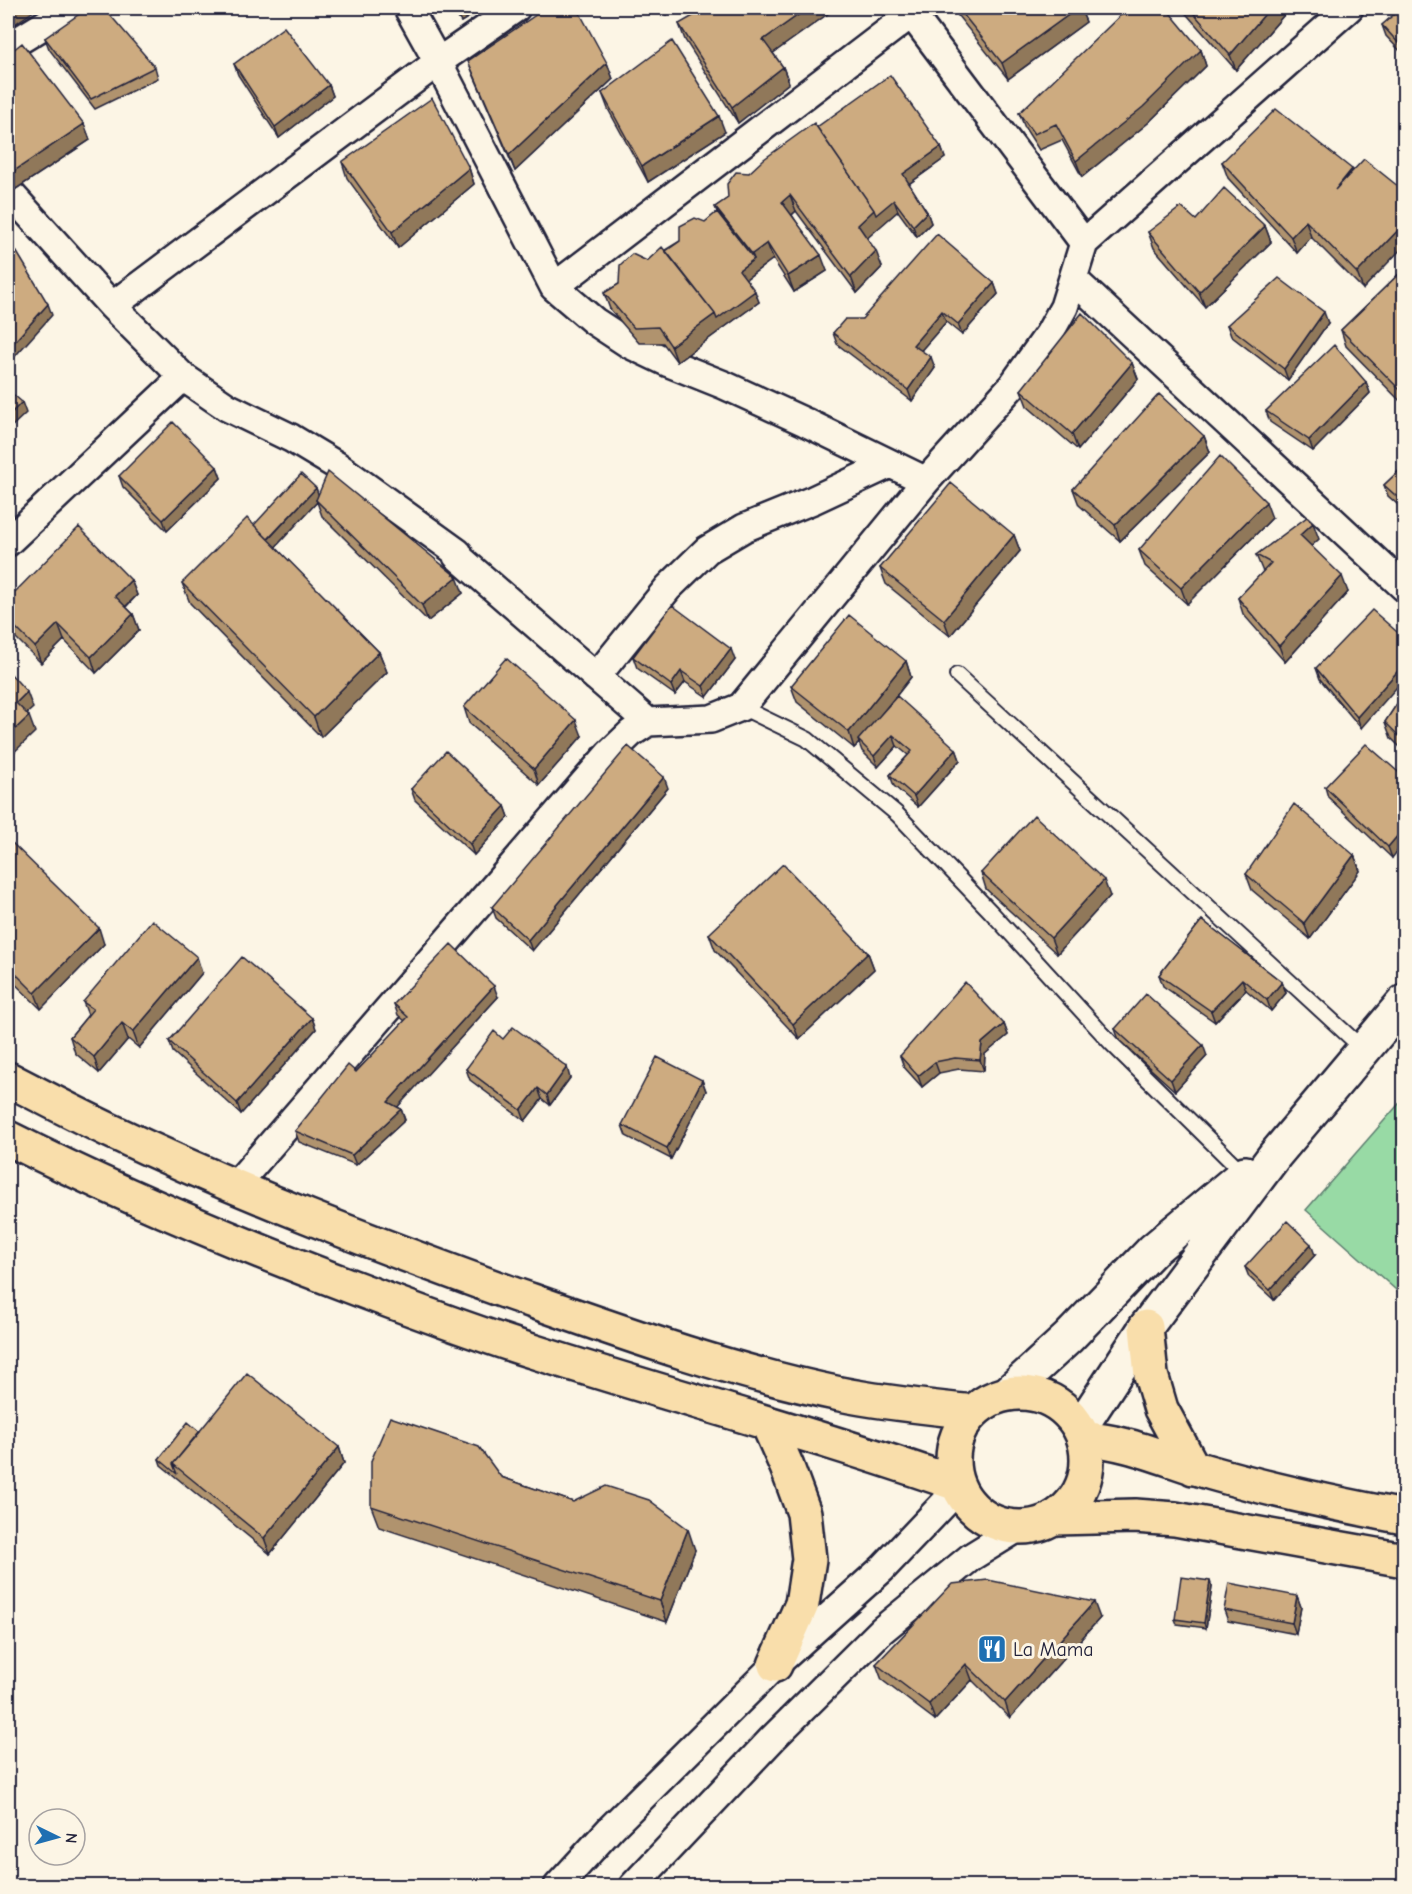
<svg xmlns="http://www.w3.org/2000/svg" width="1412" height="1894" viewBox="0 0 1412 1894" font-family="'Comic Neue',sans-serif">
<style>
.green{fill:#98daa5;stroke:#5d7e70;stroke-width:1.5}
.lines{fill:none;stroke-linecap:round;stroke-linejoin:round}
.service-casing{stroke:#22223b;stroke-width:18}
.minor-casing{stroke:#22223b;stroke-width:32}
.tertiary-casing{stroke:#22223b;stroke-width:38}
.trunk-casing{stroke:#22223b;stroke-width:38}
.service{stroke:#fcf5e5;stroke-width:14}
.minor{stroke:#fcf5e5;stroke-width:27}
.tertiary{stroke:#fcf5e5;stroke-width:33}
.trunk{stroke:#f9deab;stroke-width:33}
.wall{fill:#b0936e;stroke:#22223b;stroke-width:1.5}
.shaded-wall{fill:#90785a;stroke:#22223b;stroke-width:1.5}
.building{fill:#cdab80;stroke:#22223b;stroke-width:1.5}
.labels{text-anchor:middle;dominant-baseline:central;stroke-width:6;stroke-linejoin:round;paint-order:stroke}
.poi-label{font-size:20px;fill:#22223b;stroke:#fcf5e5;text-anchor:start}
</style>
<rect width="100%" height="100%" fill="#fcf5e5"/>
<filter id="ink" filterUnits="userSpaceOnUse"><feTurbulence type="fractalNoise" baseFrequency=".0167" numOctaves="2"/><feDisplacementMap in="SourceGraphic" scale="12" xChannelSelector="R" yChannelSelector="G"/><feConvolveMatrix kernelMatrix="1 2 1 2 8 2 1 2 1" color-interpolation-filters="sRGB"/></filter>
<g filter="url(#ink)">
<!-- green -->
<path class="green" d="M1404,1098v199l-98,-87z"/>
<g class="lines">
<!-- service casing -->
<g class="service-casing">
<path id="service" d="M957,675l406,374
M741,707l66,32 90,75 94,98 120,131 133,131"/>
</g>
<!-- minor casing -->
<g class="minor-casing">
<path id="minor" d="M408,8l30,54 116,225 40,34 35,23 40,19 55,22 81,37 121,59
M907,8l177,235
M8,47l64,-39
M8,191l104,115 71,71 44,30 64,31 45,27 122,88 -1,3 191,166
M1074,280l330,307
M554,287l365,-279
M112,306l326,-244 78,-54
M8,542l175,-165
M596,677l72,-89 39,-38 37,-22 69,-28 77,-36
M235,1186l374,-432 22,-21 17,-11 63,-3 30,-12 185,-226 86,-95 37,-52 15,-27 20,-64 265,-235
M558,1886l54,-59 163,-162 107,-96 77,-81
M633,1886l140,-148 109,-108 89,-73 47,-29"/>
</g>
<!-- tertiary casing -->
<g class="tertiary-casing">
<path id="tertiary" d="M1008,1393l60,-55 85,-88 92,-77
M1080,1428l66,-101 129,-172 129,-153"/>
</g>
<!-- trunk casing -->
<g class="trunk-casing">
<path id="trunk" d="M8,1079c33,17 67,35 101,51 130,62 266,114 401,163 108,38 218,78 330,101 44,9 88,13 133,18
M8,1138c113,57 230,106 350,151 58,22 117,44 177,63 140,45 283,83 422,132
M1146,1327l5,48 10,34 32,59
M953 1460a67 67 0 1 1 134 0a67 67 0 1 1-134 0Z
M768,1424l19,43 17,46 5,46 -7,45 -27,61
M1084,1439c45,2 85,22 128,34 63,18 128,32 192,44
M1055,1518l80,-2 40,3 229,41"/>
</g>
<!-- service -->
<use href="#service" class="service"/>
<!-- minor -->
<use href="#minor" class="minor"/>
<!-- tertiary -->
<use href="#tertiary" class="tertiary"/>
<!-- trunk -->
<use href="#trunk" class="trunk"/>
</g>
<!-- wall -->
<path class="wall" d="M451,8h33l-23,14z
M662,8h19l-15,7z
M836,8l-63,45 10,14 6,16 -51,40 -53,-83 -6,-16z
M955,8h125l6,14 -78,57 -50,-63z
M1181,8h109l-54,62z
M1404,8v47l-18,-19 -4,-11z
M45,38l110,29 3,11 -63,31 -46,-60z
M1201,50l5,16 -58,57 -66,54 -20,-37 -23,10 -14,-22 -6,-15z
M8,54l76,70 6,16 -77,51 -5,-8z
M468,61l139,2 6,16 -98,92 -41,-95z
M234,64l95,21 4,11 -54,42 -41,-63z
M602,93l123,39 -77,50 -40,-73z
M817,127l124,20 4,11 -36,26 18,28 4,11 -14,14 -19,-26 -18,15 -13,12 15,29 -25,26 -61,-82 -4,4 35,56 -33,21 -21,-33 -27,20 13,23 -82,60 -14,-19h-24l-29,-34 -6,-16 15,-9 28,-23 33,-20 25,-19 12,-10 -2,-5 13,-9 21,-25z
M342,162l127,6 5,16 -76,64 -51,-70z
M1222,162l130,7 11,120 -52,-52 -14,16 -69,-75z
M1196,220l69,6 6,16 -66,65 -51,-59 -6,-16z
M1404,269v136l-58,-59 -5,-16z
M994,283l4,11 -36,41 -16,-13 -25,28 14,18 -23,33 -75,-57 -4,-11 29,-14z
M1328,323l-40,57 -57,-44 -4,-11z
M1132,363l6,16 -60,71 -51,-44 -6,-16z
M1366,382l4,11 -57,58 -43,-29 -4,-11z
M1204,436l6,16 -90,89 -41,-36 -6,-16z
M1404,466v44l-16,-14 -4,-11z
M217,467l4,11 -54,53 -44,-44 -4,-11z
M316,488l2,7 145,98 -35,28 -106,-105 -5,-14 -42,45 104,105 8,20 -66,65 -131,-134 -8,-20 72,-58z
M1272,518l-85,86 -42,-38 -6,-16z
M1014,535l6,16 -70,85 -64,-52 -6,-16z
M1319,539l-8,7 37,46 -63,70 -42,-48 -5,-16 25,-26 -7,-17z
M131,580l6,15 -11,12 7,7 6,16 -43,43 -32,-33 -23,23 -33,-33v-31z
M1404,638l-43,90 -41,-49 -4,-11z
M633,657l102,3 -28,37 -22,-15 -10,13 -38,-27z
M906,661l5,16 -24,31 69,41 4,11 -42,47 -24,-21 -4,-11 18,-20 -11,-9 -19,21 -16,-16 -3,-8 -5,5 -57,-46 -6,-16z
M1404,693v58l-13,-13 -6,-16z
M464,707l118,29 -43,49 -70,-62z
M1404,777l-12,81 -64,-61 -3,-10z
M668,788l-136,163 -36,-33 -4,-11z
M411,789l94,17 4,11 -35,38 -59,-55z
M8,839l96,105 -63,65 -33,-32z
M1354,855l6,16 -50,68 -58,-49 -6,-16z
M981,873l129,23 -53,58 -71,-65z
M1202,920l80,62 4,11 -15,18 -25,-21 -31,32 -52,-36 -4,-11z
M709,934l159,19 6,16 -75,70 -84,-89z
M202,973l-63,75 -11,-9 -29,34 -24,-20 -5,-16 18,-22 -5,-13z
M498,997l-101,110 4,2 4,11 -49,45 -57,-23 -4,-11 61,-59 49,-51 -7,-6 -4,-11z
M312,1018l4,11 -75,85 -68,-62 -4,-11z
M1004,1024l4,11 -23,19 -1,17 -25,-2 -20,4 -17,14 -18,-20 -4,-11z
M1115,1029l92,27 -32,35 -56,-51z
M503,1039l67,39 -20,27 -8,-6 -17,22 -55,-41 -4,-11z
M702,1080l4,11 -35,68 -45,-23 -4,-11z
M1315,1255l-41,45 -25,-23 -4,-10z
M200,1432l139,15 5,16 -74,91 -109,-89 -2,-6z
M501,1477l72,25 122,48 -28,72 -288,-95 -8,-21z
M1212,1587l-6,41 -29,-4 -2,-5z
M1297,1596l4,11 -5,27 -68,-13 -4,-11z
M1100,1618l-90,100 -38,-38 -37,40 -53,-40 -6,-16z"/>
<!-- shaded-wall -->
<path class="shaded-wall" d="M19,8h19l-29,20 -1,-4v-9z
M456,8h28l-23,14z
M808,8h28l-67,48 -6,-16z
M1078,8h2l6,14 -78,57 -6,-16z
M1270,8h20l-54,62 -6,-15z
M1201,50l5,16 -58,57 -66,54 -6,-16z
M607,63l6,16 -98,92 -6,-16z
M783,67l6,16 -51,40 -6,-16z
M329,85l4,11 -54,42 -4,-11z
M719,116l6,16 -77,50 -6,-16z
M84,124l6,16 -77,51 -5,-16z
M941,147l4,11 -38,27 -4,-11z
M469,168l5,16 -76,64 -6,-16z
M790,195l6,16 -8,7 -6,-16z
M894,200l4,11 -34,30 -6,-16 16,-15z
M927,212l4,11 -14,14 -4,-11z
M1306,221l5,16 -14,16 -6,-16z
M1404,224v22l-41,43 -6,-16z
M1265,226l6,16 -66,65 -6,-15z
M767,243l6,16 -30,22 -4,-11 15,-11 -2,-5z
M876,251l6,16 -25,26 -6,-16z
M821,255l6,16 -33,21 -6,-16z
M994,283l4,11 -36,41 -4,-11z
M755,291l4,11 -82,60 -6,-16 44,-32z
M48,304l4,11 -44,49v-15z
M942,311l4,11 -29,33 -4,-10z
M1324,312l4,11 -40,57 -4,-11z
M931,357l4,11 -23,33 -4,-11z
M1132,363l6,16 -60,71 -6,-16z
M1366,382l4,11 -57,58 -4,-11z
M22,402l4,11 -18,17v-14z
M1204,436l6,16 -90,89 -5,-16z
M217,467l4,11 -54,53 -4,-11z
M316,488l4,11 -4,1 1,2 -47,51 -4,-11z
M1266,502l6,16 -85,86 -6,-16z
M1313,523l6,16 -13,12 -6,-16z
M1014,535l6,16 -70,85 -6,-16z
M1342,576l6,16 -63,70 -6,-16z
M457,577l6,16 -35,28 -6,-16z
M131,580l6,15 -17,17 -5,-16z
M133,614l6,16 -43,43 -5,-16z
M58,624l6,16 -23,23 -6,-16z
M731,649l4,11 -28,37 -4,-11z
M379,652l8,20 -66,65 -7,-20z
M906,661l5,16 -52,65 -1,-2 1,3 -5,5 -5,-16z
M1404,664v15l-43,49 -4,-11z
M681,671l4,11 -10,13 -4,-10z
M27,692l6,16 -11,10 -6,-15z
M29,716l6,16 -27,26v-22z
M576,720l6,16 -43,49 -5,-16z
M893,735l4,11 -19,21 -4,-11z
M956,749l4,11 -42,47 -4,-11z
M664,777l4,11 -136,163 -4,-11z
M505,806l4,11 -35,38 -4,-11z
M1404,828v15l-12,15 -4,-11z
M1354,855l6,16 -50,68 -6,-16z
M1104,880l6,16 -53,58 -6,-16z
M99,928l5,16 -63,65 -6,-16z
M868,953l6,16 -75,70 -6,-15z
M197,957l5,16 -63,75 -6,-16z
M1242,979l4,11 -31,32 -4,-11z
M1282,982l4,11 -15,18 -4,-11z
M494,986l4,11 -106,116 -4,-11z
M312,1018l4,11 -75,85 -4,-11z
M122,1023l6,16 -29,34 -5,-16z
M1004,1024l4,11 -23,19 -1,17 -4,-11 2,-17z
M1203,1045l4,11 -32,35 -4,-11z
M935,1062l4,11 -17,14 -4,-11z
M567,1067l3,11 -20,27 -3,-10z
M702,1080l4,11 -35,68 -4,-11z
M538,1088l4,11 -17,22 -4,-11z
M401,1109l4,11 -49,45 -4,-10z
M1311,1244l4,11 -41,45 -4,-10z
M339,1447l5,16 -74,91 -6,-16z
M688,1529l7,21 -28,72 -7,-21z
M1210,1581l2,6 -6,41 -2,-5z
M1297,1596l4,11 -5,27 -4,-11z
M1094,1602l6,16 -90,100 -5,-16z
M966,1664l6,16 -37,40 -6,-16z"/>
<!-- building -->
<path class="building" d="M8,8h11l-11,7z
M88,8h16l51,59 -64,32 -46,-61z
M546,8h31l30,55 -98,92 -41,-94z
M707,8h101l-45,32 20,27 -51,40 -53,-83z
M958,8h120l-76,55z
M1128,8h38l35,42 -58,57 -67,54 -20,-37 -22,10 -15,-21z
M1189,8h81l-40,47z
M1401,8h3v41l-22,-24z
M284,27l45,58 -54,42 -41,-63z
M672,41l47,75 -77,50 -40,-73z
M22,43l62,81 -76,51v-121z
M890,75l51,72 -38,27 24,38 -14,14 -19,-26 -18,15 -2,-5 -57,-83z
M432,98l37,70 -77,64 -50,-70z
M1276,109l76,60 -17,21 29,-31 40,32v33l-47,49 -51,-52 -15,16 -69,-75z
M814,123l60,87 -16,15 18,26 -25,26 -61,-82 -8,7 39,53 -33,21 -21,-33 -15,11 -37,-47 13,-9 -1,-14 9,-12 13,1 15,-14z
M1224,188l41,38 -66,66 -51,-60 33,-25 15,13z
M717,212l37,47 -15,11 16,21 -38,28 -2,-5 -49,-63 14,-10v-15l15,-8 10,4z
M937,234l57,49 -36,41 -16,-13 -29,34 18,12 -23,33 -75,-57 12,-14h17z
M662,247l53,67 -44,32 -13,-19 -24,1 -30,-35 15,-9 1,-19 12,-11 15,7z
M15,249l33,55 -40,45v-93z
M1404,269v125l-63,-64z
M1279,278l45,34 -40,57 -57,-44z
M1082,313l50,50 -60,71 -51,-44z
M1334,345l32,37 -57,58 -43,-29z
M8,390l14,12 -14,14z
M1159,394l45,42 -89,89 -42,-36z
M173,422l44,45 -54,53 -44,-44z
M1220,456l46,46 -85,86 -42,-38z
M1404,466v37l-20,-18z
M328,472l129,105 -35,28 -106,-105z
M301,474l15,14 -48,51 -14,-14z
M951,483l63,52 -70,85 -64,-52z
M1307,517l6,6 -13,12 42,41 -63,70 -41,-48 33,-35 -15,-8z
M247,518l132,134 -65,65 -132,-134z
M79,527l52,53 -16,16 18,18 -42,43 -33,-33 -23,23 -27,-27v-21z
M672,605l59,44 -28,37 -22,-15 -10,14 -38,-28z
M1372,610l32,28v26l-47,53 -41,-49z
M849,615l57,46 -57,71 -58,-46z
M506,658l70,62 -42,49 -70,-62z
M9,672l18,20 -11,11 13,13 -21,20v-63z
M1404,693v48l-19,-19z
M897,696l59,53 -42,47 -24,-21 22,-24 -19,-16 -19,21 -16,-16z
M1366,744l38,33v51l-16,19 -63,-60z
M628,746l36,31 -136,163 -36,-33z
M446,751l59,55 -35,38 -59,-55z
M1294,804l60,51 -50,68 -58,-49z
M1034,815l70,65 -53,58 -70,-65z
M8,839l91,89 -64,65 -27,-27z
M783,864l85,89 -75,71 -84,-90z
M152,920l45,37 -64,75 -11,-9 -28,34 -24,-20 23,-28 -10,-7z
M1202,920l80,62 -15,18 -25,-21 -31,32 -52,-36z
M451,944l43,42 -106,116 13,7 -49,46 -57,-24 53,-66 8,7 52,-55 -14,-13z
M242,957l70,61 -75,85 -68,-62z
M965,982l39,42 -22,19 -2,17 -25,-2 -20,4 -17,14 -18,-20z
M1146,994l57,51 -32,35 -56,-51z
M513,1027l54,40 -20,28 -9,-7 -17,22 -55,-41 28,-38 9,8z
M657,1057l45,23 -35,68 -45,-23z
M1287,1221l24,23 -41,46 -25,-23z
M247,1373l92,74 -75,91 -91,-74z
M390,1417l89,30 22,30 72,25 33,-16 43,14 39,29 -28,72 -289,-95v-45z
M188,1422l12,10 -27,32 4,10 -18,-15z
M1181,1577l29,4 -6,42 -29,-4z
M988,1580l106,22 -89,100 -39,-38 -37,40 -53,-40 76,-80z
M1229,1583l68,13 -5,27 -68,-13z"/>
</g>
<!-- icons -->
<defs>
<g id="restaurant-square" transform="scale(1.5)"><rect x="-9" y="-9" width="18" height="18" rx="4" fill="#1f6fb2" stroke="#fcf5e5"/><path d="M-5-6h1v4h1v-4h1v4h1v-4h1v5L-1.5 .5V6h-2V.5L-5-1ZM5-6V6H3V1.5H1.5Q1.5-4 5-6Z" fill="#fff"/></g>
</defs>
<g fill-rule="evenodd">
<use href="#restaurant-square" x="992" y="1649"/>
</g>
<g class="labels">
<!-- poi labels -->
<g class="poi-label">
<text x="1013" y="1649">La Mama</text>
</g>
</g>
<!-- margin -->
<rect width="1412" height="1894" fill="none" stroke="#fcf5e5" stroke-width="30"/>
<rect x="15" y="15" width="1382" height="1864" fill="none" stroke="#22223b" stroke-width="2" filter="url(#ink)"/>
<!-- north arrow -->
<g transform="translate(57 1837) rotate(95)"><circle r="28" fill="#fcf5e5" stroke="#a5a1a1" stroke-width="1.5"/>
<path d="M0-4.5L10 22L0 15L-10 22Z" fill="#1f6fb2"/>
<text y="-9" font-size="16" font-weight="bold" text-anchor="middle" fill="#22223b">N</text>
</g>
</svg>
